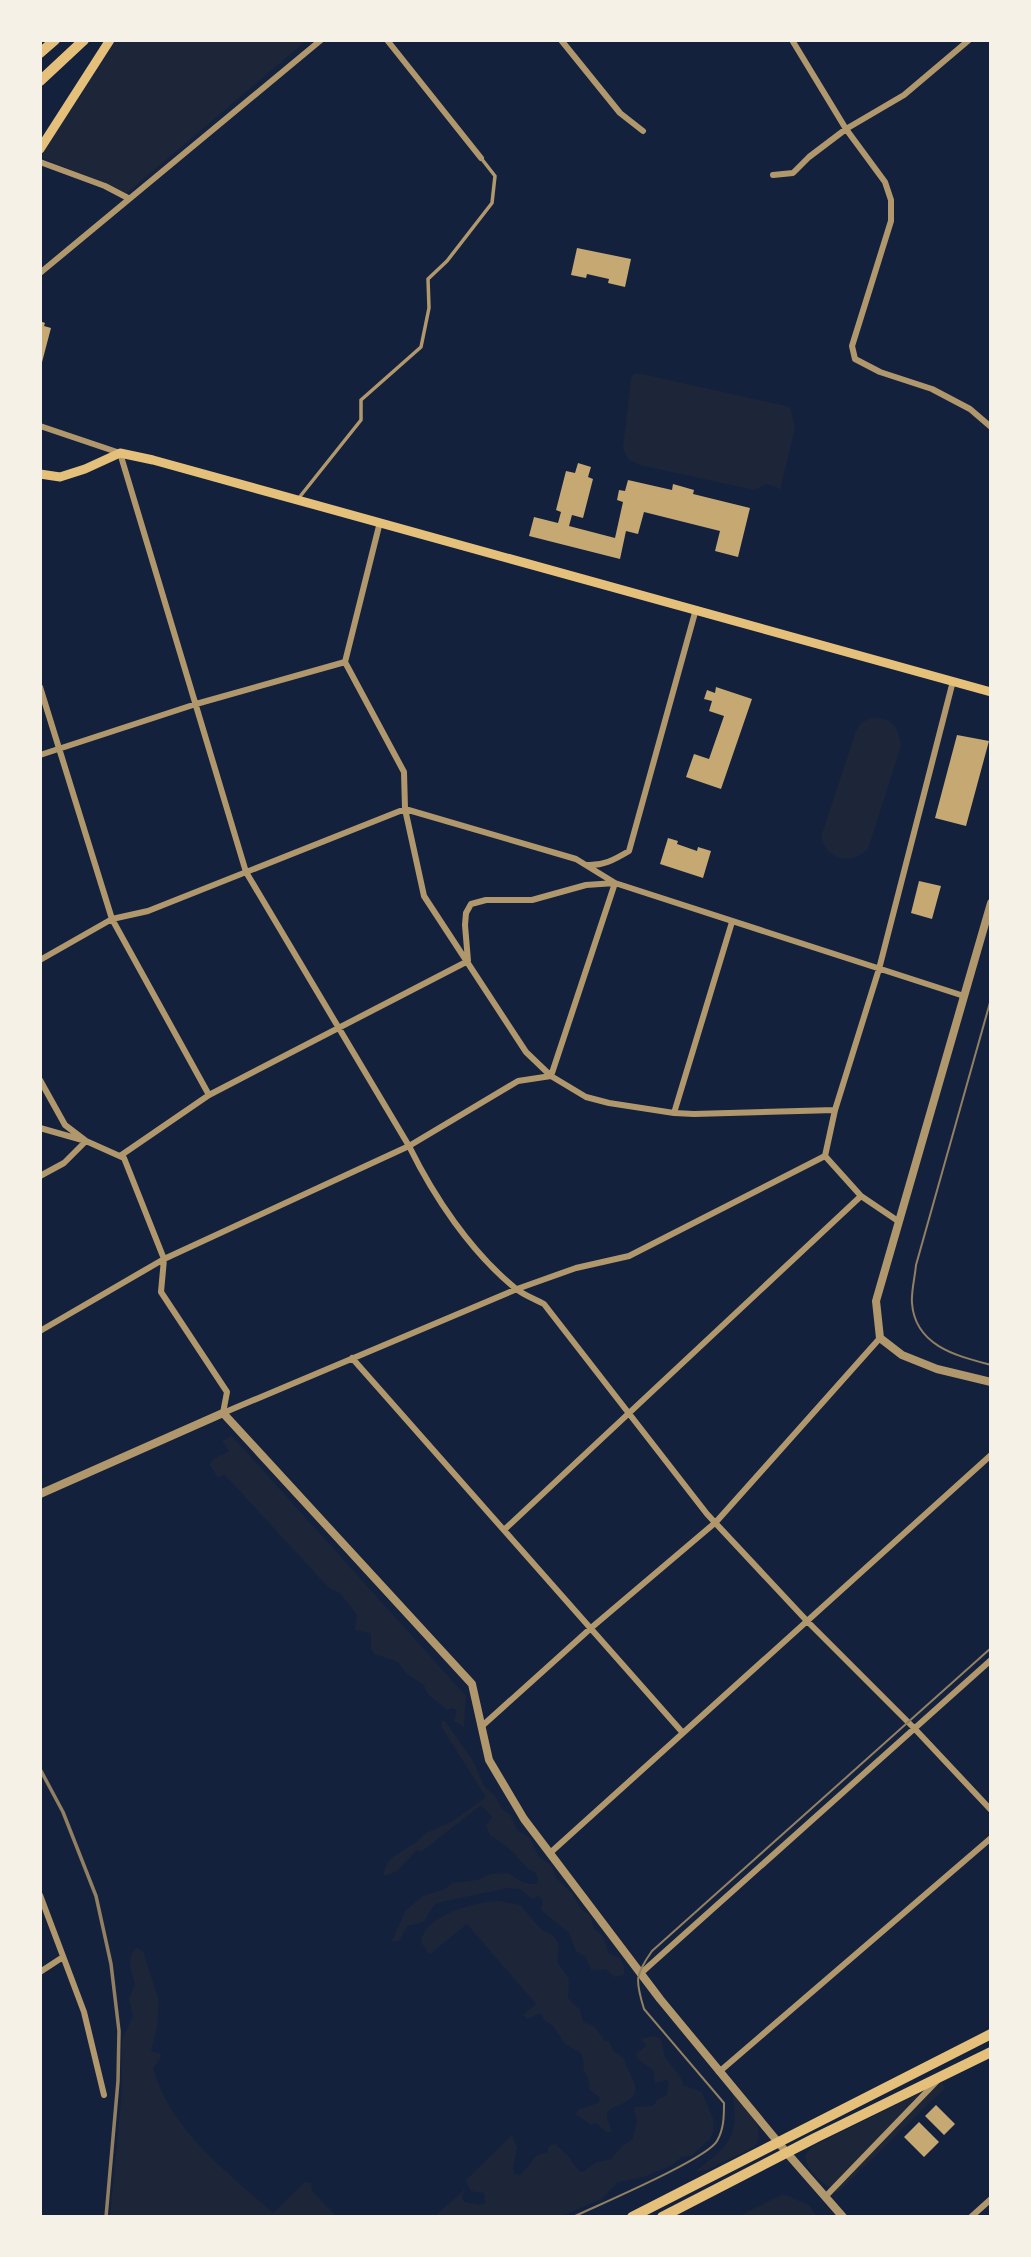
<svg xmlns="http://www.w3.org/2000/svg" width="1031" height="2257" viewBox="0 0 1031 2257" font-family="'PT Serif',serif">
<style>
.green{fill:#1d2539}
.building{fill:#c6a872}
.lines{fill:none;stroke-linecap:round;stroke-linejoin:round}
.service{stroke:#b1986c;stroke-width:3.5}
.minor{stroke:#b1986c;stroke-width:6}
.tertiary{stroke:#b1986c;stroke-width:8}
.secondary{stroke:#e5c07b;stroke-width:9}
.primary{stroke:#e5c07b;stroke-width:10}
.trunk{stroke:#e5c07b;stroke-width:10}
.tram{stroke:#918062;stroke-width:2}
.rail{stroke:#918062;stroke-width:3.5}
</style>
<rect width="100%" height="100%" fill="#14213d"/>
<!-- green -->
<path class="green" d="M116,40h191l-180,153 -87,-36z
M637,373l153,34 5,21 -15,62 -4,-3 -10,-3 -12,6 -114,-25 -12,-6 -5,-11 8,-68 1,-4z
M871,718c21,0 27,7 30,28l-33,103c-17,16 -40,12 -47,-12l35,-106 5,-8z
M232,1436l234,260 -2,31 -10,-6 3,-10 -4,-3 -6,2c-8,-9 -20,-12 -23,-25l-17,-11 -9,-12 -23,-8 -4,-5v-16l-16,-3 2,-15 -17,-22 -11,-5 -105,-114 -6,4 -8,-13 2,-5 17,-9 -7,-10z
M441,1721h4l28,40 11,25 11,10 8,14 7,4 7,16 13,8 9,19 12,8 6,14 15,14 9,16 9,6 4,14c10,5 12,14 14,24l12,5 4,9v8l-10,2 -8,-8 -15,1 -5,-13 -10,-6 -7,-18 -28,-23 2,-10 -5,-4 -6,3 -12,-10 -12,-1 -67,14 -7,3 -10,17 -17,4 -8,15h-7l14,-31 17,-14 22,-7 7,-6 25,-3 14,-6 17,-1c9,6 17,12 29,11l1,-5 -3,-7 -7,-3 -17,-19 -21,-15 -4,-9 6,-9 -11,-12 -60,47 -4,-2 -20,21 -12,5 -2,-2 5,-12 6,-6 24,-15 8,-8 27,-12 33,-24 -44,-69z
M498,1901l22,4 21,24 13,7 5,8 -2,18 12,17 -1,19 12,12 3,12 11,4 11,15h4l4,10 11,7c1,12 22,33 5,42 -7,4 -14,6 -21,11l-1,6 5,15h-6l-10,-9 -5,2 -15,-11 2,-4 20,-7 2,-5 -10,-8 -2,-12 -5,-9 1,-6 -3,-10 -16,-9 -11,-17 -10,-7 -2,-6h-5l-9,5 -5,-4 13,-11 -69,-80 -36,29h-3l-7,-11c3,-27 54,-40 77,-41z
M136,1948l7,3 16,50 -2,26 -6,24 10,3 -1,5 -7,9c17,62 74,104 120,145l32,-31 6,1 1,8 25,26h-227l12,-127v-51l11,-22 -4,-19 6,-13c-3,-14 -10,-24 1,-37z
M654,2036l7,3 4,18 16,21 2,7 19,7 11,27 1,11 -4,9 -19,17 -9,1 -10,8 -28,12 -26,5 -16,17 -43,18h-125l31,-28 -3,8 2,5 16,3 5,-2 -1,-10 -14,-2 -4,-11 46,-45 5,13 -4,19 1,7 7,1 16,-20 10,-2 2,-7 6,-2 13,12 11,15 4,1 12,-9 16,-4 11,-13 11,-7 4,-18 -3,-14 19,-1 5,-7 9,-4 2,-14 -4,-1 -10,3 -1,-12 -16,-12 -2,-5 10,-8 -5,-7z
M942,2082l3,6 -108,105c-13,-10 -31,-20 -32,-38l8,-9z
M732,2092c11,15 38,36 22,55l-48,23 -11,2c33,-26 46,-35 37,-80z
M783,2194l26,11 8,12h-80z"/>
<!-- building -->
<path class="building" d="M577,248l54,11 -6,28 -17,-4 1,-4 -22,-5 -1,4 -15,-3z
M40,321l5,2 -1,3 7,2 -10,38z
M578,463l13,4 -3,10 5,2 -10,39 -11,-3 -3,11 46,12 8,-36 -6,-2 2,-10 6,1 3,-11 44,10 1,-6 21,6 -1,4 57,14 -12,49 -23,-6 5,-20 -76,-19 -6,22 -12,-3 -6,28 -91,-23 5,-19 24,6 3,-11 -5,-2 10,-39 9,2z
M716,687l36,12 -31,90 -35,-12 8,-23 15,5 15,-43 -15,-5 3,-10 -8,-2 3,-9 8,3z
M957,735l32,6 -23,85 -31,-8z
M668,838l10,3 -1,3 20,7 1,-4 13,4 -8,27 -43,-14z
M919,881l22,5 -9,33 -21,-6z
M936,2105l19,19 -11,11 -19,-19z
M919,2122l20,20 -15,15 -20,-20z"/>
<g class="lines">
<!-- service -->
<path class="service" d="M298,499l63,-79v-20l60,-53 8,-39 -1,-29 19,-18 45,-58 3,-27 -14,-18"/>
<!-- minor -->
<path class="minor" d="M387,40l94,118
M561,40l59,73 23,18
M792,40l54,89 39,53 6,18v21l-39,125 3,13 25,13 52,17 38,20 21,18
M40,162l65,24 23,12
M773,175l20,-2 16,-16 37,-28 58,-34 65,-55
M40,273l281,-233
M40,426l80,27 126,419 163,274c25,51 61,105 106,142 8,7 20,11 29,16l163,210 100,107 107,107 77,82
M380,522l-35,140 59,110 1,37 19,87 102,156 25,24 35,21 23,6 65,10 20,1 141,-4
M40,687l72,232 97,176
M40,755l156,-51 149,-42
M405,809l171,50 39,24 349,113
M586,865c17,1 28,-5 43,-14l67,-242
M40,960l72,-41 36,-8 257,-102
M40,1080l25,45 21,16 38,17 40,101 -3,33 66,100 -4,21
M674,1113l58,-191
M40,1128l46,13 -22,22 -24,13
M120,1156l89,-61 259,-134 -3,-36 1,-12 5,-9 15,-4h46l54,-15 29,-2 -64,193
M825,1156l10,-46 44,-141 74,-288
M825,1156l36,40 37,25
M40,1331l124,-72 245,-113 109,-65 33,-5
M352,1358l331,375
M223,1413l294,-124 59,-21 53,-12 196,-100
M504,1530l357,-334
M481,1727l110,-99 125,-106 164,-184
M550,1853l441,-398
M40,1895l44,117 20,83
M40,1972l23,-15
M640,1974l351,-314
M719,2072l272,-234
M826,2196l112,-116
M971,2217l20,-18"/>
<!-- tertiary -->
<path class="tertiary" d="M991,903l-115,398 4,37 22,17 35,14 54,13
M40,1494l183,-81 249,271 17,76 35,59 136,180 127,154 56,64"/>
<!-- secondary -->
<path class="secondary" d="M40,149l70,-109
M40,474l20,3 25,-8 35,-16 33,7 838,232"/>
<!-- primary -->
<path class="primary" d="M40,53l15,-13
M40,81l44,-41"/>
<!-- trunk -->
<path class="trunk" d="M632,2217l359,-183
M662,2217l153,-79 176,-86"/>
<!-- tram -->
<path class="tram" d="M991,999l-75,266c-1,12 -5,27 -4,38 3,43 45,53 79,62
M573,2217c25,-12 134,-58 144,-76 7,-12 7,-25 7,-38l-80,-94c-9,-29 -9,-34 8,-58l339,-303"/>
<!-- rail -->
<path class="rail" d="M40,1769l23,43 33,84 15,68 8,67 -1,50 -12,136"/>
</g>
<!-- border -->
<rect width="1031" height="2257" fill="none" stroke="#f6f1e7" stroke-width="84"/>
</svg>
